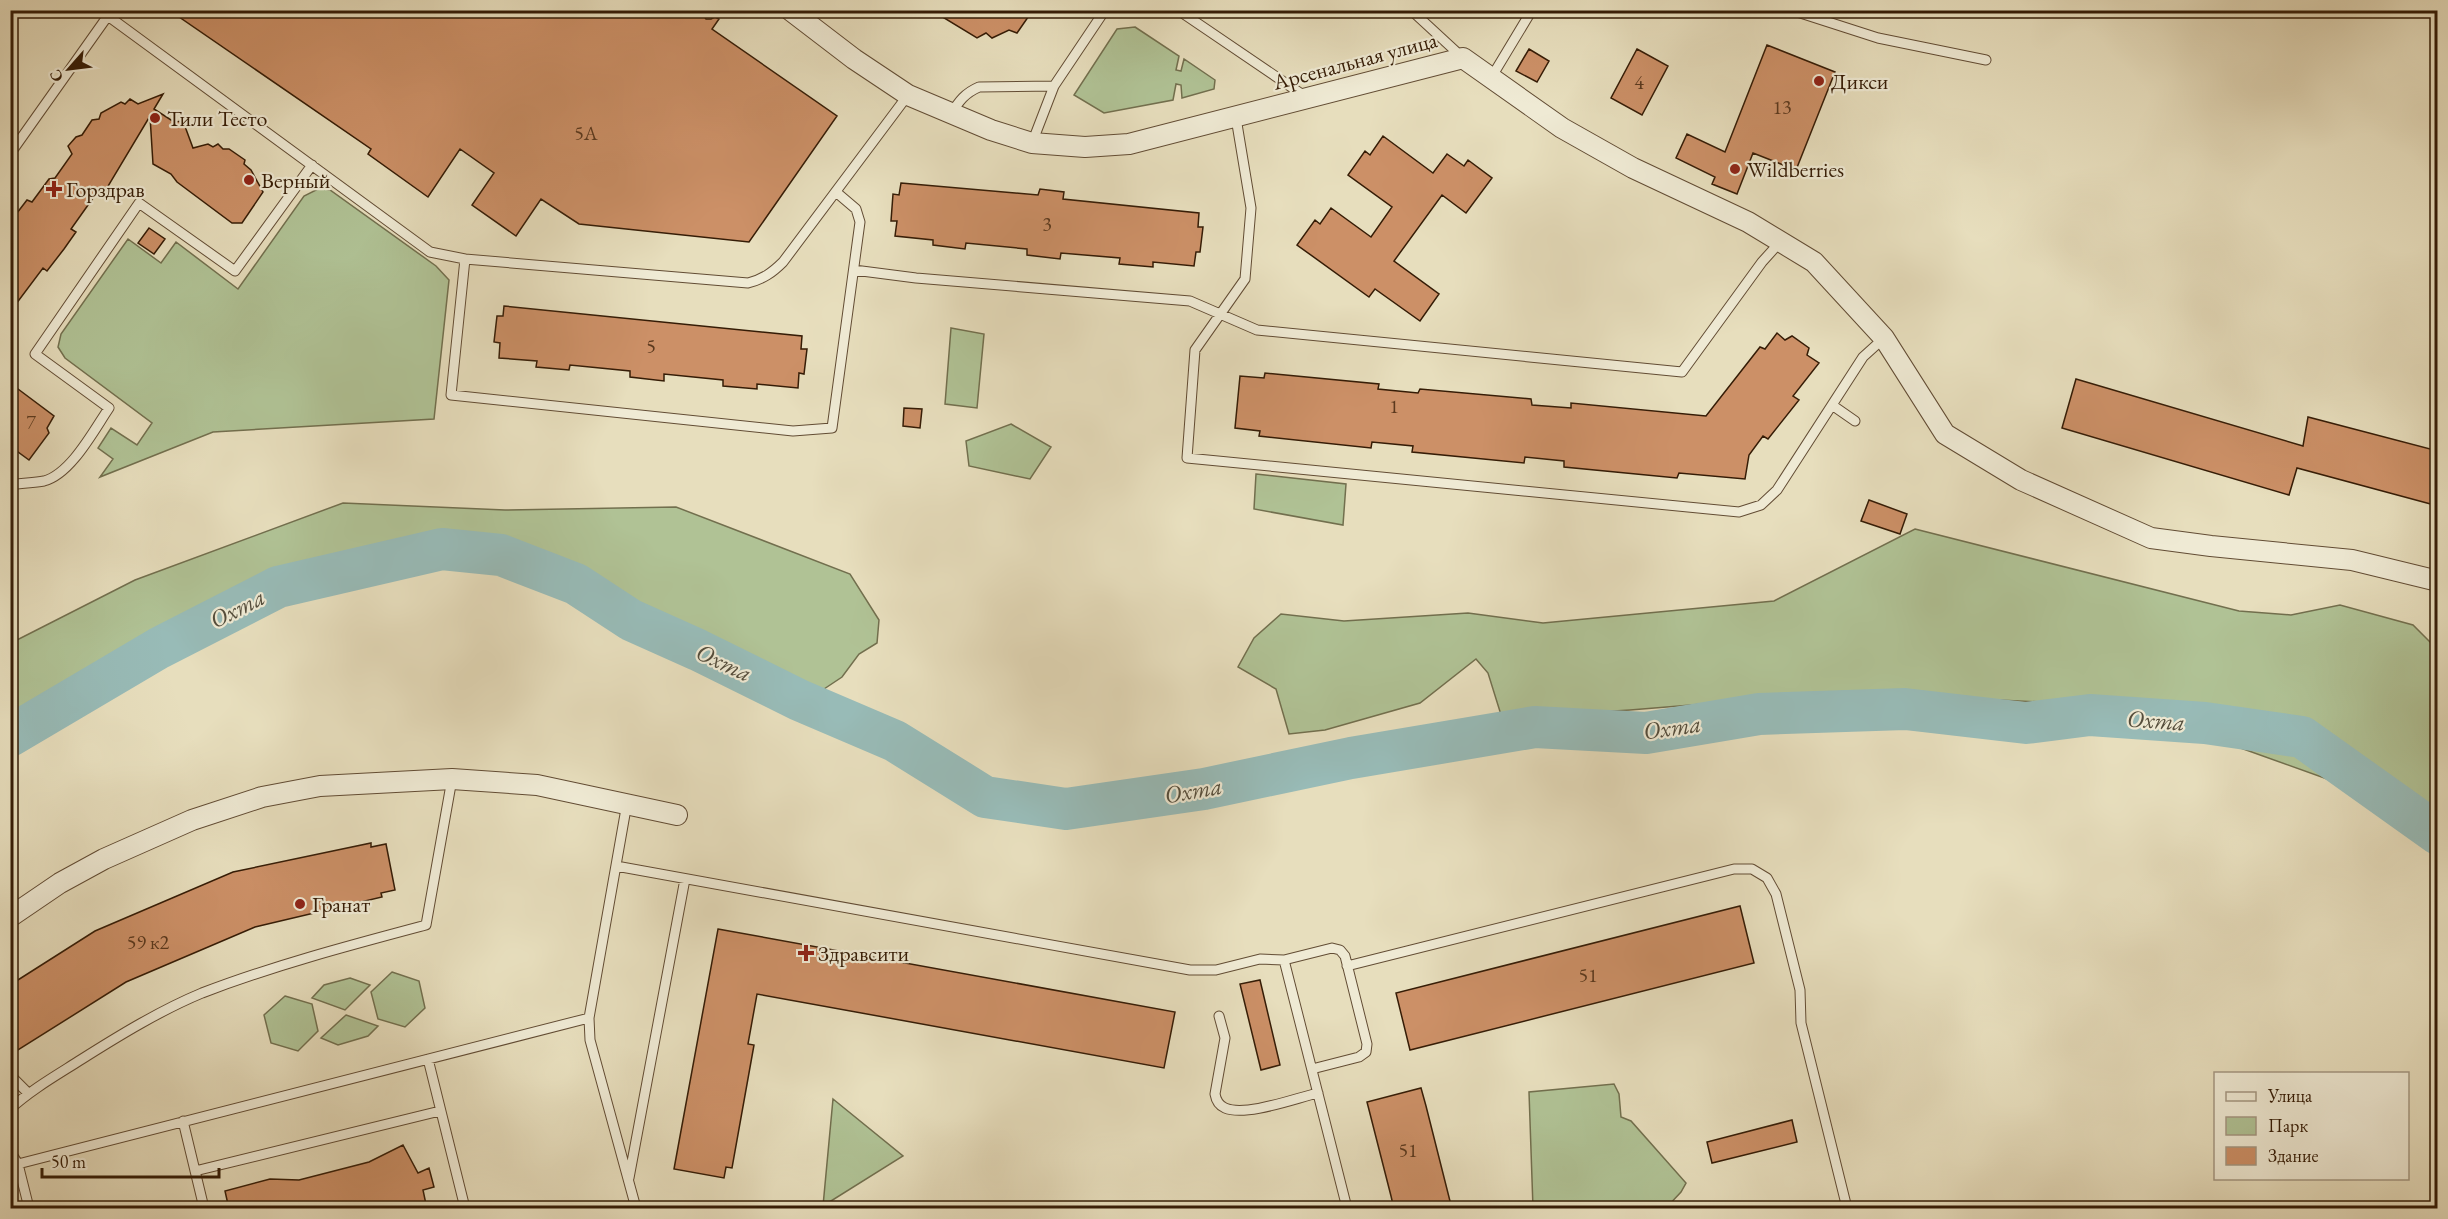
<svg xmlns="http://www.w3.org/2000/svg" width="2448" height="1219" viewBox="0 0 2448 1219" font-family="'EB Garamond',serif">
<style>
.green{fill:#b0c295;stroke:#726f4e;stroke-width:1.5}
.lines{fill:none;stroke-linecap:round;stroke-linejoin:round}
.river{stroke:#98bbb7;stroke-width:42}
.building{fill:#cc9067;stroke:#351c06;stroke-width:1.5}
.service-casing{stroke:#624c34;stroke-width:11}
.minor-casing{stroke:#624c34;stroke-width:22}
.service{stroke:#efead4;stroke-width:9}
.minor{stroke:#efead4;stroke-width:20}
.poi-dot{fill:#8f2418;stroke:#efead4;stroke-width:2}
.labels{text-anchor:middle;dominant-baseline:central;stroke-width:4.5;stroke-linejoin:round;paint-order:stroke}
.number-label{font-size:20px;fill:#5b391e}
.street-label{font-size:22px;fill:#351c06;stroke:#efead4}
.poi-label{font-size:22px;fill:#351c06;stroke:#efead4;text-anchor:start}
.water-label{font-size:24px;font-style:italic;fill:#534c3b;stroke:#efead4}
</style>
<rect width="100%" height="100%" fill="#e7debd"/>
<filter id="stains"><feTurbulence type="fractalNoise" baseFrequency=".00333" numOctaves="4"/><feColorMatrix values="0 0 0 0 .2 0 0 0 0 .09 0 0 0 0 .02 0 0 0 .5 -.17"/></filter>
<radialGradient id="worn" r=".72"><stop offset=".6" stop-color="#630" stop-opacity="0"/><stop offset="1" stop-color="#630" stop-opacity=".3"/></radialGradient>
<!-- green -->
<path class="green" d="M1135,27l44,29 -3,14 5,1 3,-12 31,21 -1,9 -32,9 -1,-13 -5,-1 -3,16 -69,13 -30,-18 43,-66z
M320,188l10,2 106,76 13,14 -15,139 -221,13 -113,45 13,-18 -15,-11 13,-20 26,17 15,-22 -87,-65 -7,-11 3,-13 67,-95 33,24 15,-21 62,47 66,-93z
M951,328l33,6 -7,74 -32,-4z
M1011,424l40,23 -21,32 -61,-13 -3,-25z
M1256,474l90,10 -3,41 -89,-16z
M343,503l162,7 171,-3 174,67 29,46 -2,23 -18,11 -17,23 -21,14 -64,-30 -75,-28 -156,-82 -81,-7 -171,34 -142,76 -121,74v-85l124,-63z
M1915,529l324,82 52,4 49,-10 73,20 24,24v203l-82,-63 -134,-48 -159,-38 -145,-7 -128,1 -159,13 -128,8 -14,-45 -12,-14 -56,44 -95,27 -36,4 -13,-45 -38,-22 16,-29 27,-24 63,7 124,-8 75,10 231,-22z
M392,972l27,9 6,27 -20,19 -27,-8 -7,-27z
M350,978l20,7 -25,25 -33,-12 12,-13z
M285,996l27,8 6,27 -20,20 -27,-8 -7,-28z
M346,1015l32,11 -10,10 -30,9 -17,-7z
M1614,1084l5,10 2,23 10,4 55,62 -5,9 -15,16 -48,-1 -4,1h-81l-4,-116z
M833,1099l70,57 -80,50z"/>
<g class="lines">
<!-- river -->
<path class="river" d="M10,736l149,-88 119,-61 164,-38 59,6 75,29 55,36 67,30 101,50 96,41 90,56 81,12 138,-20 147,-31 184,-31 111,6 113,-19 146,-5 121,14 64,-8 115,8 97,14 136,97"/>
</g>
<!-- building -->
<path class="building" d="M169,10h534v5l3,4h5l4,-2 4,2 -7,10 125,87 -88,126 -170,-18 -38,-25 -25,37 -44,-31 22,-32 -34,-24 -32,48 -60,-43 3,-5z
M931,10h102l-16,23 -8,-3 -17,8 -6,-5 -9,5z
M1767,45l68,27 -39,98 -43,-17 -16,41 -25,-10 3,-7 -39,-19 11,-24 38,18z
M1529,49l20,12 -12,21 -21,-11z
M1637,49l31,17 -26,49 -31,-17z
M163,94l-9,15 20,13 9,-1 10,27 15,-4 5,3 5,-3 5,5h6l16,11 -1,4 7,6 12,22 -21,31h-10l-55,-41 -6,-8 -18,-10 -3,-48 -43,72 -9,3 -27,38 5,3 -12,17 -17,22 -4,-3 -33,44v-90l17,-22 5,2 17,-23 6,-1 17,-24 -4,-8 8,-9 6,-2 10,-15 7,-1 2,-6 20,-11 4,2 5,-5 8,5z
M1383,136l50,37 14,-19 17,12 4,-6 24,18 -26,35 -24,-18 -48,66 45,33 -19,27 -45,-32 -6,8 -72,-52 18,-25 5,4 11,-16 40,29 21,-30 -44,-32 17,-24 5,4z
M901,183l137,12 2,-6 24,3 -1,7 136,14 -1,14h5l-3,25h-4l-2,14 -41,-4v5l-34,-3 1,-6 -59,-5 -1,6 -33,-4v-6l-61,-6 -1,6 -32,-4v-5l-38,-4 2,-15h-6l2,-27 6,1z
M149,228l16,11 -11,15 -16,-11z
M504,306l298,30 -1,13h6l-3,25 -5,-1 -1,15 -41,-4v5l-34,-3v-6l-59,-6v7l-34,-4v-6l-60,-6 -1,5 -33,-3 1,-6 -38,-3 1,-15 -6,-1 3,-26h6z
M1777,333l8,7 7,-4 17,12 -2,7 12,8 -26,33 6,4 -31,39 -5,-3 -14,19 -4,24 -66,-6 -2,5 -113,-11v-6l-39,-4 -1,6 -112,-11 1,-6 -41,-4 -1,6 -112,-12 1,-5 -25,-3 5,-52 24,2 1,-5 114,11 -1,5 40,4 2,-4 111,10 1,6 39,3v-5l135,13 54,-69 5,2z
M2076,379l227,67 5,-29 130,34v55l-141,-38 -8,27 -227,-67z
M10,383l44,33 -7,12 2,5 -20,27 -19,-14z
M904,408l18,1 -2,19 -17,-2z
M1869,500l38,14 -7,20 -39,-13z
M371,843v4l15,-3 9,46 -14,3 1,4 -127,30 -129,55 -116,73v-70l85,-54 138,-59z
M1740,906l14,57 -344,87 -14,-57z
M718,929l457,83 -11,56 -407,-74 -9,50 6,1 -22,123 -6,-1 -2,11 -50,-9z
M1260,980l20,85 -19,5 -21,-86z
M1421,1088l5,18 26,103h-58l-3,-13 -24,-94z
M1792,1120l5,22 -85,21 -5,-21z
M403,1145l15,28 11,-5 5,19 -11,3 4,19h-198l-4,-18 45,-12 29,1 70,-18z"/>
<g class="lines">
<!-- service casing -->
<g class="service-casing">
<path id="service" d="M1178,10l128,87
M1411,10l52,48
M1791,10l87,28 108,22
M709,13l2,-3
M108,16l322,236 35,7
M1491,78l41,-68
M951,114c8,-13 14,-21 28,-27l75,-1 51,-76
M1236,118l15,90 -6,71 -50,71 -8,108 552,54 22,-7 16,-15 86,-133 21,-19
M1032,143l22,-57
M10,154l102,-144
M836,192l20,17 4,13 -28,206 -39,3 -342,-36 14,-136 283,24c15,-4 24,-10 35,-21l125,-167
M854,270l62,8 274,23 67,29 425,42 80,-110 19,-21
M1832,405l23,16
M10,485c11,-2 23,-2 34,-4 27,-7 50,-51 65,-73l-74,-54 104,-151 96,68 77,-106
M627,803l-38,215 1,22 46,168
M616,866l574,104h26l44,-11 24,1 48,-12 8,2 5,6 22,88 -1,8 -7,5 -47,12
M1284,960l63,248
M1347,966l387,-97h18l15,9 9,16 24,96 1,33 46,185
M1219,1016l6,22 -10,56c1,6 3,11 10,14 21,9 71,-10 93,-15
M428,1059l37,149
M10,1075l18,18
M10,1109c22,-20 47,-34 72,-50 38,-24 79,-49 120,-66 73,-28 149,-48 224,-68l26,-146
M183,1121l21,87
M10,1151l8,13 11,44
M18,1164l571,-146
M195,1171l245,-60
M629,1178l56,-299"/>
</g>
<!-- minor casing -->
<g class="minor-casing">
<path id="minor" d="M790,10l64,49 54,36 83,35 41,13 53,4 44,-3 334,-86 99,70 71,40 115,54 66,40 70,76 61,96 76,46 130,58 60,8 141,14 86,21
M10,917l50,-34 44,-24 88,-39 70,-23 58,-11 132,-7 85,6 140,30"/>
</g>
<!-- service -->
<use href="#service" class="service"/>
<!-- minor -->
<use href="#minor" class="minor"/>
</g>
<!-- markers -->
<g class="poi-dot">
<circle cx="1819" cy="81" r="6"/>
<circle cx="155" cy="118" r="6"/>
<circle cx="1735" cy="169" r="6"/>
<circle cx="249" cy="180" r="6"/>
<path d="M51 180h6v6h6v6h-6v6h-6v-6h-6v-6h6z"/>
<circle cx="300" cy="904" r="6"/>
<path d="M803 944h6v6h6v6h-6v6h-6v-6h-6v-6h6z"/>
</g>
<g class="labels">
<!-- number labels -->
<g class="number-label">
<text x="1639" y="82">4</text>
<text x="1782" y="107">13</text>
<text x="586" y="133">5А</text>
<text x="1047" y="224">3</text>
<text x="651" y="346">5</text>
<text x="1394" y="406">1</text>
<text x="31" y="422">7</text>
<text x="148" y="942">59 к2</text>
<text x="1588" y="975">51</text>
<text x="1408" y="1150">51</text>
</g>
<!-- street labels -->
<g class="street-label">
<text transform="translate(1355 61) rotate(-15)">Арсенальная улица</text>
</g>
<!-- poi labels -->
<g class="poi-label">
<text x="1831" y="81">Дикси</text>
<text x="167" y="118">Тили Тесто</text>
<text x="1747" y="169">Wildberries</text>
<text x="261" y="180">Верный</text>
<text x="66" y="189">Горздрав</text>
<text x="312" y="904">Гранат</text>
<text x="818" y="953">Здравсити</text>
</g>
<!-- water labels -->
<g class="water-label">
<text transform="translate(237 608) rotate(-27)">Охта</text>
<text transform="translate(724 662) rotate(25)">Охта</text>
<text transform="translate(2156 720) rotate(4)">Охта</text>
<text transform="translate(1672 727) rotate(-8)">Охта</text>
<text transform="translate(1193 790) rotate(-10)">Охта</text>
</g>
</g>
<!-- margin -->
<rect width="2448" height="1219" fill="none" stroke="#e7debd" stroke-width="36"/>
<rect x="12" y="12" width="2424" height="1195" fill="none" stroke="#351c06" stroke-width="3"/>
<rect x="18" y="18" width="2412" height="1183" fill="none" stroke="#351c06" stroke-width="1.5"/>
<!-- legend -->
<rect x="2214" y="1072" width="195" height="108" fill="#efead4" stroke="#a59882" stroke-width="1.5"/>
<rect x="2226" y="1092" width="30" height="9" fill="#efead4" stroke="#a59882" stroke-width="1.5"/>
<text x="2268" y="1102" font-size="18" fill="#351c06">Улица</text>
<rect x="2226" y="1117" width="30" height="18" fill="#b0c295" stroke="#a59882" stroke-width="1.5"/>
<text x="2268" y="1132" font-size="18" fill="#351c06">Парк</text>
<rect x="2226" y="1147" width="30" height="18" fill="#cc9067" stroke="#a59882" stroke-width="1.5"/>
<text x="2268" y="1162" font-size="18" fill="#351c06">Здание</text>
<!-- north arrow -->
<g transform="translate(69 69) rotate(242)" stroke="#efead4" stroke-width="4.5" paint-order="stroke">
<path d="M0-4.5L10 22L0 15L-10 22Z" fill="#351c06"/>
<text y="-9" font-size="16" font-weight="bold" text-anchor="middle" fill="#351c06">С</text>
</g>
<!-- scale -->
<path d="M42 1168v9h177v-9" fill="none" stroke="#351c06" stroke-width="3"/>
<text x="51" y="1168" font-size="18" fill="#351c06" stroke="#efead4" stroke-width="4.5" paint-order="stroke">50 m</text>
<rect width="100%" height="100%" filter="url(#stains)"/>
<rect width="100%" height="100%" fill="url(#worn)"/>
</svg>
